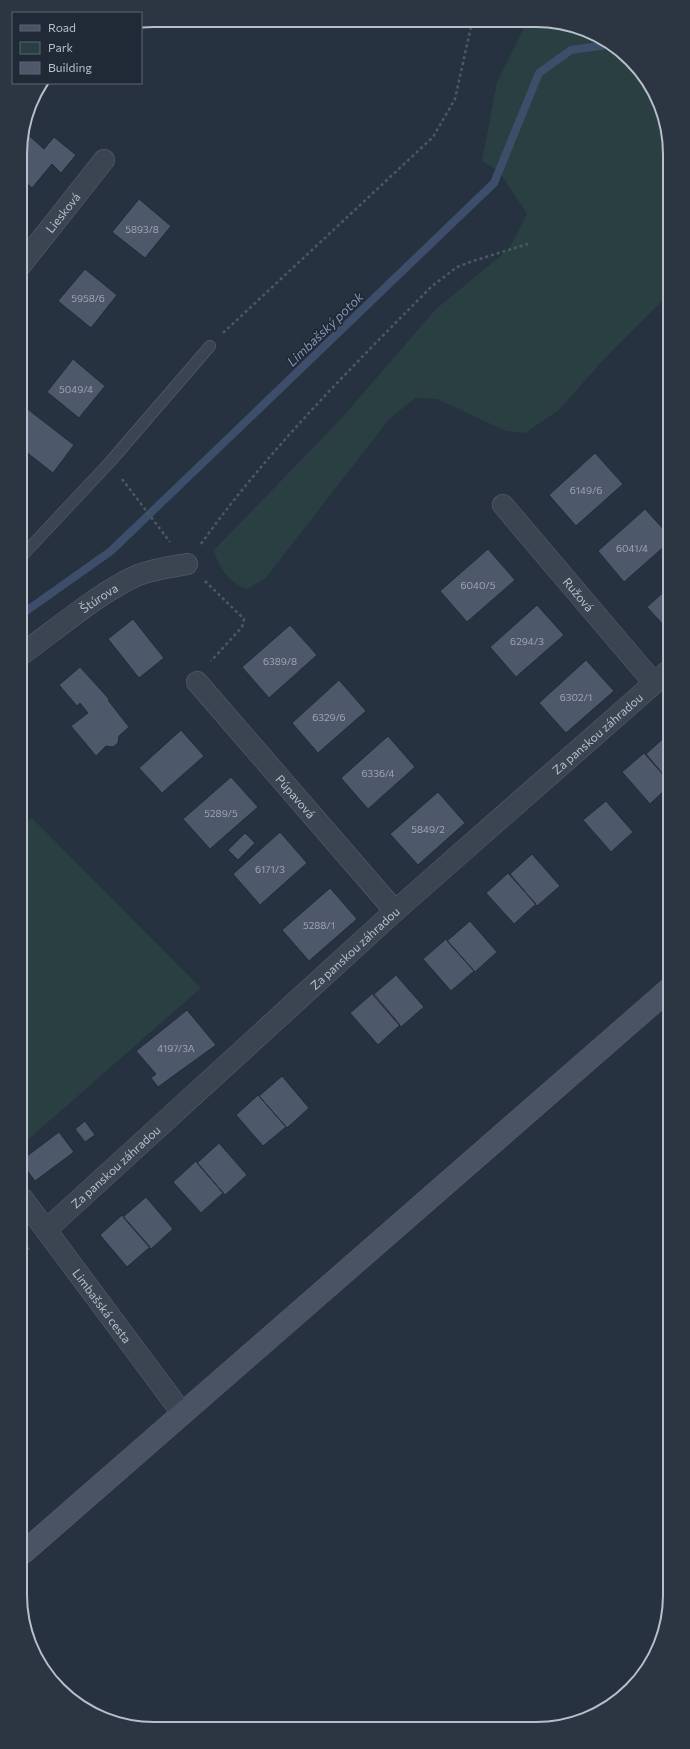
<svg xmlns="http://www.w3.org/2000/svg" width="690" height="1749" viewBox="0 0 690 1749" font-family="Commissioner,sans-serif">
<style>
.green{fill:#293f42}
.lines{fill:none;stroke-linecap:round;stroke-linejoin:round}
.stream{stroke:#3d4e6a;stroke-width:8}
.building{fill:#4d586a;stroke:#222b38}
.lane-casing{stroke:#59626e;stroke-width:12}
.street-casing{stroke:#59626e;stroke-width:22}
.secondary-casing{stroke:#59626e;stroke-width:23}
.path{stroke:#475c5f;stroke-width:2.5;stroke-dasharray:3 3;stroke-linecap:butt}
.lane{stroke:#3b4451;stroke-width:11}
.street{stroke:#3b4451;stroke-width:21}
.secondary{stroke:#495364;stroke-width:22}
.labels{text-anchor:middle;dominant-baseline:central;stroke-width:3.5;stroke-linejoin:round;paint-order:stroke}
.number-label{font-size:10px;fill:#9da5b3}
.street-label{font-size:12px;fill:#b8bfcb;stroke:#202936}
.water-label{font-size:13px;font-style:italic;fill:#8094b2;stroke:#202936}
.rim{fill:none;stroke:#b8bfcb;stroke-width:2}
</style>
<rect width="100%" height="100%" fill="#273241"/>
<!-- green -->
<path class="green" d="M527,22l35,1 62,30 28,34 13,33 1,177 -62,62 -45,51 -34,23 -19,-2 -69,-32 -22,-1 -25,20 -125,161 -19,10c-16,-6 -28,-22 -32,-39l126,-130 96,-111 73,-60 18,-35 -28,-43 -17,-10 15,-79z
M32,818l169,170 -178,156 -1,-320z"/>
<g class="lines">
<!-- stream -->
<path class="stream" d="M22,614l89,-63 383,-368 45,-110 32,-23 36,-5"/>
</g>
<!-- building -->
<path class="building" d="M25,132l19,17 10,-12 22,18 -15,18 -9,-9 -20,24 -12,-10v-33z
M139,199l32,27 -26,32 -33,-26z
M85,269l32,26 -26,33 -33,-27z
M73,359l32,27 -26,32 -32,-26z
M21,404l53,41 -21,28 -32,-25z
M595,453l28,31 -47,42 -27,-31z
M645,509l22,24v11l-43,38 -26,-31z
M488,549l27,31 -48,42 -27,-31z
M667,589v40l-20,-22z
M537,605l27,30 -48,42 -26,-30z
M133,619l31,39 -25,20 -31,-39z
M290,625l27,30 -48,43 -27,-31z
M586,660l28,31 -48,42 -27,-30z
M80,667l29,32 -1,1 21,27 -10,9 -1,7 -5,4 -7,-1 -10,10 -25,-30 17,-13 -8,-10 -3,3 -18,-21z
M339,680l27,31 -48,42 -26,-30z
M181,730l23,26 -42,37 -23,-25z
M667,735v44l-21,-25z
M388,736l27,31 -47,42 -27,-31z
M644,753l23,26v9l-17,16 -28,-32z
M231,777l27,30 -48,42 -27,-30z
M438,792l27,31 -47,42 -28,-31z
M606,801l27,31 -22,20 -28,-32z
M280,832l27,31 -47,42 -27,-31z
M245,833l10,10 -17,17 -10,-10z
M532,854l28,32 -23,20 -27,-32z
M508,873l28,31 -22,20 -28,-31z
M330,888l27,31 -48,42 -27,-31z
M470,921l27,31 -22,20 -28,-31z
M446,939l28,32 -23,20 -28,-32z
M396,975l28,32 -23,20 -28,-32z
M373,993l27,32 -22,20 -28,-32z
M187,1010l29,35 -58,42 -7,-9 5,-4 -20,-23z
M282,1076l27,32 -22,20 -28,-32z
M258,1095l28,32 -23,19 -27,-31z
M85,1121l10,14 -10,7 -10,-13z
M59,1132l15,20 -39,29 -12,-16v-6z
M219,1143l28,32 -22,20 -28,-32z
M196,1161l27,32 -22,20 -28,-31z
M146,1197l27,32 -22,20 -28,-32z
M122,1215l28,32 -23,20 -27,-32z"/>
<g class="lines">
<!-- lane casing -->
<g class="lane-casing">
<path id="lane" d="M21,557l89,-95 100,-116"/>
</g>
<!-- street casing -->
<g class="street-casing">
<g id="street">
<path id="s1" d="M21,265l83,-105"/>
<path id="s2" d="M503,505l151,178"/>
<path id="s3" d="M22,654c35,-25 75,-60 114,-78 16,-7 34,-9 51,-12"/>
<path id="s4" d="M197,682l198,229"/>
<path id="s5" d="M23,1199l159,214"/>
<path id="s6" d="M46,1230l349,-319 272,-239"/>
</g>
</g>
<!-- secondary casing -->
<g class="secondary-casing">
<path id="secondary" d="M24,1552l644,-562"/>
</g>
<!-- path -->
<path class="path" d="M223,333l210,-196 22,-38 17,-77
M122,479l48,63
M201,544c67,-94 149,-175 230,-257l26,-20 16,-6 58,-18
M205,581l39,38 -2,8 -31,34
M23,1252l6,-4"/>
<!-- lane -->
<use href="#lane" class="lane"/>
<!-- street -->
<use href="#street" class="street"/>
<!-- secondary -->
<use href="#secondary" class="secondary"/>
</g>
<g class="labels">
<!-- number labels -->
<g class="number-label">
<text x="142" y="229">5893/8</text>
<text x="88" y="298">5958/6</text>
<text x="76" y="389">5049/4</text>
<text x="586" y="490">6149/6</text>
<text x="632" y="548">6041/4</text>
<text x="478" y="585">6040/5</text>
<text x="527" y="641">6294/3</text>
<text x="280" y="661">6389/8</text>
<text x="576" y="697">6302/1</text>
<text x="329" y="717">6329/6</text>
<text x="378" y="773">6336/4</text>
<text x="221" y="813">5289/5</text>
<text x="428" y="829">5849/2</text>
<text x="270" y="869">6171/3</text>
<text x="319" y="925">5288/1</text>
<text x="176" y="1048">4197/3A</text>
</g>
<!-- street labels -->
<g class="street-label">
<text stroke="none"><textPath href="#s1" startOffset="67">Liesková</textPath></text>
<text stroke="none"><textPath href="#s2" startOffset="117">Ružová</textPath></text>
<text stroke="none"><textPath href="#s3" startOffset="95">Štúrova</textPath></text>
<text stroke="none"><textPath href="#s6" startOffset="742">Za panskou záhradou</textPath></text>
<text stroke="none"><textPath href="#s4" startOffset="151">Púpavová</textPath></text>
<text stroke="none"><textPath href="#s6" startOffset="418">Za panskou záhradou</textPath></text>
<text stroke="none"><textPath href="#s6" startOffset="94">Za panskou záhradou</textPath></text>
<text stroke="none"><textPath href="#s5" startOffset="133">Limbašská cesta</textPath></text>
</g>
<!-- water labels -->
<g class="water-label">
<text transform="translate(325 329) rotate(-44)">Limbašský potok</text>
</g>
</g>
<!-- crop -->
<path d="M0 0H690V1749H0ZM154 27H536A127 127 0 0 1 663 154V1595A127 127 0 0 1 536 1722H154A127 127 0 0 1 27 1595V154A127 127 0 0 1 154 27Z" fill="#2c3542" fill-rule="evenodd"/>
<path class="rim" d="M154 27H536A127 127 0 0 1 663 154V1595A127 127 0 0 1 536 1722H154A127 127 0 0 1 27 1595V154A127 127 0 0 1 154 27Z"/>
<!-- legend -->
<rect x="12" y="12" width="130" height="72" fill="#202936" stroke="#5d6572"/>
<rect x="20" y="25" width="20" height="6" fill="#495364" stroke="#5d6572"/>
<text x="48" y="32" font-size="12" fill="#b8bfcb">Road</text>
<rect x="20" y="42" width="20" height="12" fill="#293f42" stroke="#5d6572"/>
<text x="48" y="52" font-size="12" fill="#b8bfcb">Park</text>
<rect x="20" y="62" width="20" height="12" fill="#4d586a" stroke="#5d6572"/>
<text x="48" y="72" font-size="12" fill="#b8bfcb">Building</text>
</svg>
